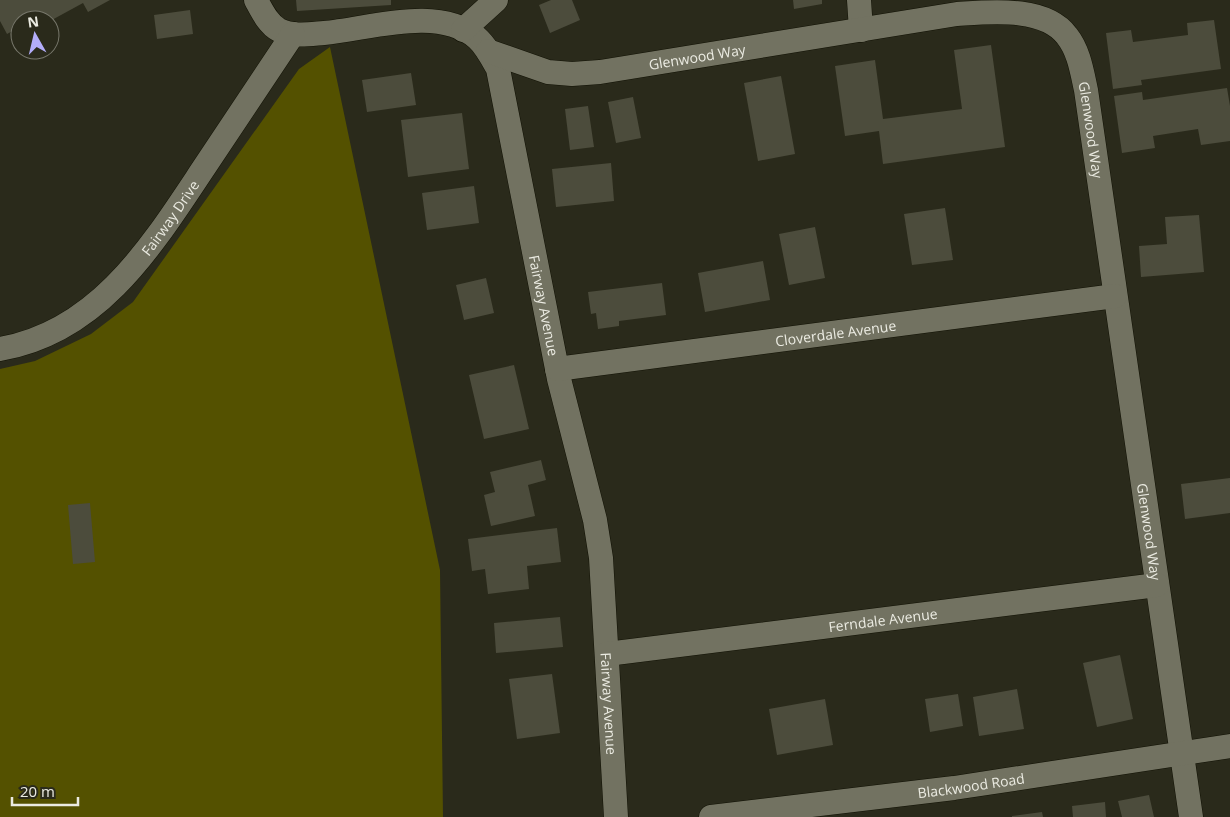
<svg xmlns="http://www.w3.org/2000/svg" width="1230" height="817" viewBox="0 0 1230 817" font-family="'Open Sans',sans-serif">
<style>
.green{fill:#545100}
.building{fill:#4c4c3c}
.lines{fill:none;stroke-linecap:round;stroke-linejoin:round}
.minor-casing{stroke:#121205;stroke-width:25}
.minor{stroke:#727261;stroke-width:24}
.labels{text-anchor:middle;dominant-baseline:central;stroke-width:4;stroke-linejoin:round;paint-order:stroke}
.street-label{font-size:14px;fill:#ebebe2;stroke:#2a2a1b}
</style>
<rect width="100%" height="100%" fill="#2a2a1b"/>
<!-- green -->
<path class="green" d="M330,47l110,523 3,247h-443v-448l35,-8 56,-27 42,-32 166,-233z"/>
<!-- building -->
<path class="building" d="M0,0h110l-22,12 -5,-9 -33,18 -7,-1 -3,-4 -8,4h-12v7l-13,7 -7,-13z
M296,0h95v5l-94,6z
M551,0h21l8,20 -30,13 -11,-28z
M793,0h29v4l-28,5z
M190,10l3,24 -36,5 -3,-24z
M1214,20l7,49 -80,11 1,5 -29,4 -7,-56 25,-3 2,12 55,-7 -1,-12z
M991,45l14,102 -122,17 -4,-33 -34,5 -10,-70 40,-6 8,59 79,-10 -8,-59z
M411,73l5,32 -49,7 -5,-32z
M781,76l14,78 -37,7 -14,-78z
M1227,88l3,18v35l-29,4 -3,-16 -45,7 2,12 -33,5 -8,-57 28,-4 1,8z
M633,97l8,41 -25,5 -8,-41z
M588,106l6,41 -24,3 -5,-41z
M462,113l7,56 -61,8 -7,-57z
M611,163l3,38 -58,6 -4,-38z
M474,186l5,37 -52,7 -5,-37z
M945,208l8,52 -41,5 -8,-51z
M1199,215l5,57 -63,5 -2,-31 28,-2 -2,-27z
M815,227l10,51 -36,7 -10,-51z
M763,261l7,39 -65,12 -7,-39z
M486,278l8,35 -30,7 -8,-35z
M662,283l4,32 -47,6v5l-21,3 -2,-16 -5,1 -3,-22z
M514,365l15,64 -45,10 -15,-64z
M541,460l5,20 -18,5 7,31 -44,10 -7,-31 11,-3 -5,-20z
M1230,478v35l-45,6 -4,-35z
M90,503l5,59 -22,2 -5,-59z
M557,528l4,34 -34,4 2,23 -41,5 -3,-25 -13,2 -4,-32z
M560,617l3,30 -67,6 -2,-30z
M1120,655l13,64 -36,8 -14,-64z
M552,674l8,59 -43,6 -8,-60z
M1017,689l7,40 -45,7 -6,-39z
M958,694l5,32 -33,6 -5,-33z
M825,699l8,46 -56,10 -8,-46z
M1149,795l5,22h-32l-4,-16z
M1105,802l1,15h-33l-1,-11z
M1042,812l1,5h-31v-1z"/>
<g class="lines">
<!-- minor casing -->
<g class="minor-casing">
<g id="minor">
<path id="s1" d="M256,0c6,11 12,24 23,30 14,7 31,4 45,3 46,-4 114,-28 153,5 9,8 15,20 21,31l61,310 36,141 6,38 15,259"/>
<path d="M859,0l2,30"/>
<path d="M463,30l33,-30"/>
<path id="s2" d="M488,51l60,21 24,2 28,-2 357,-58c33,-2 88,-8 110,22 12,15 15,36 19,54l105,727"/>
<path id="s3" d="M0,349c100,-17 153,-105 205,-183 29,-44 59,-88 88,-132"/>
<path id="s4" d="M557,369l558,-73"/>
<path id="s5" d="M607,654l550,-69"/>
<path id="s6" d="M711,817l243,-29 276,-42"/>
</g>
</g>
<!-- minor -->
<use href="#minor" class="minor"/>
</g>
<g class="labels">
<!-- street labels -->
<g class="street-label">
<text stroke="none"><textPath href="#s2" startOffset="214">Glenwood Way</textPath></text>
<text stroke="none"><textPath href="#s2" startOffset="692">Glenwood Way</textPath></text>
<text stroke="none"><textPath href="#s3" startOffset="221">Fairway Drive</textPath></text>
<text stroke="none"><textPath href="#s1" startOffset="520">Fairway Avenue</textPath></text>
<text stroke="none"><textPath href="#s4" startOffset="281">Cloverdale Avenue</textPath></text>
<text stroke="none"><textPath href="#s2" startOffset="1098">Glenwood Way</textPath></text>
<text stroke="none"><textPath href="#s5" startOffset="278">Ferndale Avenue</textPath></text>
<text stroke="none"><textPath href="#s1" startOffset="925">Fairway Avenue</textPath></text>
<text stroke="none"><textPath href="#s6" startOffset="262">Blackwood Road</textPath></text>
</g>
</g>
<!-- north arrow -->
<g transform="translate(35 35) rotate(352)"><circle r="24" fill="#2a2a1b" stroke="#77776b"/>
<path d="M0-4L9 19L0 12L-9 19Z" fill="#b3adf9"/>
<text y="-8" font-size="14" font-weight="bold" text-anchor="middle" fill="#ebebe2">N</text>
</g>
<!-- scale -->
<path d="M12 797v8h66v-8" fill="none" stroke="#ebebe2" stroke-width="2.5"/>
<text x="20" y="797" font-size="15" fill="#ebebe2" stroke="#2a2a1b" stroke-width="4" paint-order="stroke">20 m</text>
</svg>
